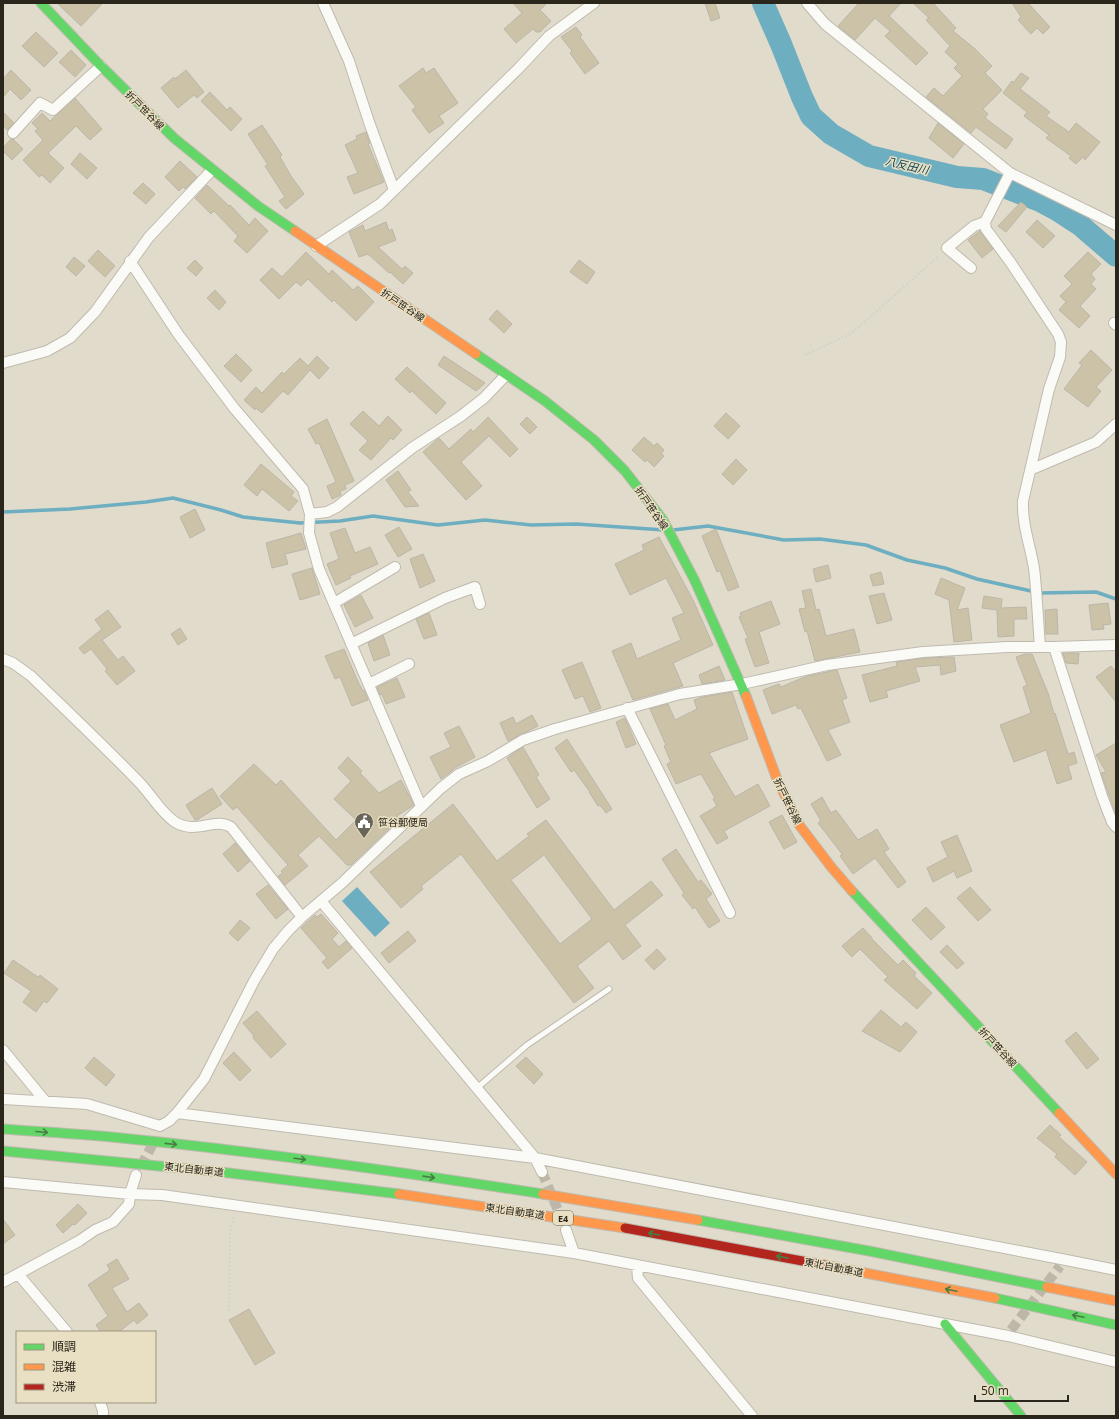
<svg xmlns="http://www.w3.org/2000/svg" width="1119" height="1419" viewBox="0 0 1119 1419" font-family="'Open Sans','Noto Sans JP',sans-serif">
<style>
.water{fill:#6eaec1}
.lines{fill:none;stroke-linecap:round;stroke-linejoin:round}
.stream{stroke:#6eaec1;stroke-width:3.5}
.river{stroke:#6eaec1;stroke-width:22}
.building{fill:#ccc2a7;stroke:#bab6aa;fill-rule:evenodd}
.street-tunnel{stroke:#bcb7a8;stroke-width:10;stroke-dasharray:10 5;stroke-linecap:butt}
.lane-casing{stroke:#bfbaae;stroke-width:7}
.street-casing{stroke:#bfbaae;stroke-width:12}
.fast-casing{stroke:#bfbaae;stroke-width:11}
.slow-casing{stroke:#bfbaae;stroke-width:11}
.jam-casing{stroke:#bfbaae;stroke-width:11}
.path{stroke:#d3d2ce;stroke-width:2;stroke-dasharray:2 2;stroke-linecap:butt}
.lane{stroke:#fafaf7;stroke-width:5}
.street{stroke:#fafaf7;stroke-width:10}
.fast{stroke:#63d668;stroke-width:9}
.slow{stroke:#ff974d;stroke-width:9}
.jam{stroke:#b3261e;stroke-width:9}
.oneway{stroke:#467e42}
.labels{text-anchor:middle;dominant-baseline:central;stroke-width:3;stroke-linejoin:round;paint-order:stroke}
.shield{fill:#e9dfc3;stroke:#635e4e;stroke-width:1}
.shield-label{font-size:9px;font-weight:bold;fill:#2a261c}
.street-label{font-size:10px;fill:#2a261c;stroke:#e9dfc3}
.poi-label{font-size:10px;fill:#2a261c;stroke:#e9dfc3;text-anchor:start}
.water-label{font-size:11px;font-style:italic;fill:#0e4457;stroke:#e9dfc3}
</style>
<rect width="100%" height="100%" fill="#e1dbcb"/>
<!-- water -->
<path class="water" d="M357,887l33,36 -15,14 -33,-36z"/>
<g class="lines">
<!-- stream -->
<path class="stream" d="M3,512l67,-3 76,-7 27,-4 48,12 22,7 57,6 40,-2 33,-5 65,9 47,-5 46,5 45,-1 88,6
M673,530l35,-4 76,14 36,-1 46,6 41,15 38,8 32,11 63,14 56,-1 20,7"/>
<!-- river -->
<path class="river" d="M763,3l18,41 21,53 9,19 20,18 38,22 88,21 26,2 57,22 17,9 23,15 36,31"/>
</g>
<!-- building -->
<path class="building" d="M57,3h46l-22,23z
M513,3h34l-7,7 11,11 -11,11h-4l-3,-3 -17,14 -12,-14 18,-16z
M705,3h10l5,15 -9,3z
M859,3h42l-12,13 39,37 -12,12 -31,-29 5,-5 -15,-13 -20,22 -17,-14z
M913,3h20l23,25 -3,3 21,17 18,18 -7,7 17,17 -19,19 5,5 -3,4 28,21 -7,10 -30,-22 -5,6 -45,-36 8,-9 9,8 19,-20 -8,-8 4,-4 -13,-12 5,-6 -24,-26 3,-2z
M1012,3h16l22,24 -7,7 -6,-6 -6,6 -13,-14 3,-3z
M576,27l6,8 -2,2 19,26 -14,11 -15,-21 2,-2 -11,-14z
M36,32l22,21 -14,14 -22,-21z
M71,50l15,15 -11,12 -16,-15z
M423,68l3,5 8,-5 24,35 -19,13 5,7 -15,10 -17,-23 4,-3 -17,-21z
M11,70l20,20 -10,10 -11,-11 -7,8v-18z
M186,70l18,22 -7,6 -3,-3 -16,13 -17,-20 13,-11 1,2z
M1021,73l8,5 -9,11 30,23 -4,4 23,16 7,-9 24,19 -15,18 -2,-3 -7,7 -7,-6 2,-2 -25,-18 3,-3 -25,-19 3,-4 -24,-19 9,-12 1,2z
M210,92l17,18 3,-3 12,12 -11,12 -30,-30z
M75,98l27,31 -12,11 -14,-14 -28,27 16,15 -14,15 -8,-8 -3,2 -16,-17 20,-20 -8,-9 3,-2 -6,-6 10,-10 8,8z
M3,112l11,11 -7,7 -4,-5z
M938,123l26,21 -11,14 -24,-20z
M262,125l20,30 -2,2 11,19 13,18 -18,15 -7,-8 6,-4 -20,-31 3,-1 -20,-31z
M366,132l4,11 -2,1 16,38 -30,12 -7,-17 11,-4 -13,-28 12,-6 -1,-3z
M11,139h2l10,10 -11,11 -9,-9v-3z
M80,153l17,15 -10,11 -16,-15z
M180,161l17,16 -12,12 -2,-2 -4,4 -14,-14z
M143,183l12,11 -9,10 -13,-11z
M207,185l22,21 1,-1 19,20 6,-7 13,13 -21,22 -13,-12 4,-5 -24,-25 -3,3 -16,-16z
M1021,202l6,5 -21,25 -8,-6z
M1037,220l18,16 -12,12 -17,-16z
M386,222l3,9 3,-2 4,11 -18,7 24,22 3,-3 8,7 -10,11 -13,-12 -1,1 -21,-19 -9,3 -10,-25 14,-7 2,6z
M980,231l13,18 -11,9 -14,-18z
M98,250l17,16 -10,11 -17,-16z
M306,252l23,22 3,-4 21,20 5,-4 16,16 -18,19 -22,-21 -2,2 -24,-23 -7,7 -5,-4 -17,17 -19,-19 12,-12 10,9z
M1088,252l13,12 -10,10 4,5 -4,5 5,5 -16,17 10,10 -11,12 -20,-18 7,-8 -6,-6 12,-12 -8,-8z
M74,257l11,9 -9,10 -10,-9z
M195,260l8,8 -7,8 -9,-8z
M579,260l16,12 -8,12 -17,-12z
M215,290l11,12 -7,8 -12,-12z
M497,310l15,14 -8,9 -15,-14z
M1091,350l21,20 -16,17 5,4 -13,16 -24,-18 18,-24 -3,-2z
M236,354l16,16 -11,12 -17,-16z
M317,356l12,12 -10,11 -9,-9 -22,25 -5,-4 -21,22 -6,-5 -1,2 -11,-10 12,-13 6,6 20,-21 2,2 16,-16 8,8z
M444,356l41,27 -9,8 -38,-26z
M407,367l39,36 -10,11 -24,-23 -2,2 -15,-14z
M363,411l16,15 9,-10 14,14 -9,10 -2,-2 -20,22 -12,-10 9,-9 -18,-17z
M726,413l14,13 -12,13 -14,-13z
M488,417l30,32 -8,8 -21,-21 -28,26 21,24 -16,14 -43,-48 16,-14 10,11 22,-20 2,3z
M527,417l10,10 -7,7 -10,-10z
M327,419l27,62 -9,4 1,4 -6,2 1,4 -9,4 -5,-13 9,-4 -17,-39 -3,1 -8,-15z
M644,437l10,9 3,-3 7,7 -3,4 3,2 -10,11 -7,-7 -2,2 -13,-12z
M736,459l11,11 -14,15 -11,-11z
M261,464l33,28 -3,4 7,5 -9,10 -27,-22 -5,7 -13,-11z
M398,471l13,19 -3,2 11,14 -14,1 -19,-27z
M195,509l10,21 -15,8 -10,-21z
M399,527l13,22 -14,8 -13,-22z
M345,528l10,25 15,-6 8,17 -28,12 1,2 -15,7 -9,-21 12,-5 -9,-26z
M716,529l23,58 -11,4 -8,-20 -3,1 -15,-36z
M301,533l5,16 -21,5 3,10 -16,4 -6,-25z
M659,537l34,63 20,45 -40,18 10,23 -50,14 -21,-49 19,-8 6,16 44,-19 -9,-22 12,-5 -18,-35 -36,17 -15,-31 29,-14 -2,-5z
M423,554l12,27 -15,7 -10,-29z
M828,565l3,13 -15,4 -3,-13z
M312,568l8,26 -20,6 -8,-26z
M881,572l3,12 -11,2 -3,-11z
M941,578l24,10 -8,22 11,-2 4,32 -18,2 -5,-42 -14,-6z
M811,589l5,21 3,-1 7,27 28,-7 6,23 -45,9 -8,-30 -2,1 -6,-23 7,-1 -4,-17z
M884,593l8,27 -15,4 -8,-28z
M361,595l12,23 -18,9 -11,-22z
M984,596l18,3 -1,9 25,-1 1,12h-13v17l-16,1 -1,-27 -15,-2z
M771,601l9,23 -21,8 10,31 -14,4 -10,-28 3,-1 -9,-21 2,-1 -1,-3z
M1108,603l3,21 -8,1 1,4 -12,1 -3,-25z
M1057,609l1,25h-12l-1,-24z
M108,610l13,17 -19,13 16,20 5,-4 12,15 -18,14 -12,-14 2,-2 -16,-20 -7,5 -5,-6 23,-19 -7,-9z
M429,613l8,22 -13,4 -8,-20z
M180,628l7,11 -9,6 -7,-11z
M383,635l7,20 -16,6 -6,-18z
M344,649l14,33 5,9 1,-1 4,10 -16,6 -12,-29 -5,2 -10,-23z
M1063,653h16l-1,11 -12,-1z
M1025,654h7l16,39 6,21 1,-1 13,41 6,-2 3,11 -9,3 4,13 -15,5 -11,-34 -32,12 -14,-37 31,-12 -8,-26 4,-2 -11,-28z
M954,657l2,14 -15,4 -1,-10 -25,2 5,14 -34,10 2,6 -18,5 -8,-27 35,-9 -1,-4 28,-4z
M582,662l19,46 -11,4 -7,-16 -8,3 -13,-29z
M719,666l6,14 -23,4 -3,-9z
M1111,666l5,6v30l-20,-25z
M837,670l10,28 -5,2 8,22 -22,8 13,25 -14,6 -26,-53 -3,1 -2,-4 -24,9 -9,-24 16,-6 2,3 26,-11z
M397,678l8,19 -19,7 -4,-10 -2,1 -3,-8z
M732,692l16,47 -39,14 26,44 23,-13 12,22 -46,25 4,7 -11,6 -17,-28 17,-10 -4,-7 2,-1 -14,-24 -25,10 -9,-20 4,-2 -7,-16 2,-1 -16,-36 18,-5 7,16 22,-11 -3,-9 9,-3z
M532,715l6,11 -30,15 -8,-18 13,-6 3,7z
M625,718l11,26 -10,4 -10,-26z
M459,726l16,31 -22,12v1l-12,9 -11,-22 21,-10 -7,-14z
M567,739l45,70 -6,4 -6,-8 -2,1 -9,-14h1l-16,-22 -3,2 -16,-24z
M1116,743v71l-15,-41 5,-1 -10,-17z
M523,747l16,28 -3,2 14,22 -13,9 -30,-50z
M348,757l14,14 -2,2 19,20 22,-13 13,25 -17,11 2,3 -48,46h-4l-28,-29 -21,19 10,11 -23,19 -7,-9 5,-3 -2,-2 7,-6 -51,-58 -4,3 -13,-14 34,-32 22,21 5,-5 55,60 20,-20 -22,-21 17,-18 -13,-13z
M212,788l10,16 -25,16h-2l-9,-15z
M822,797l9,16 5,-3 22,30 19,-11 12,20 -5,3 22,30 -8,6 -23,-30 -22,16 -13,-18 2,-2 -24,-31 3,-2 -10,-17z
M453,804l44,57 32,-25 -2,-2 19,-14 68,90 37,-29 12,14 -38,30 16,21 -18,14 -14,-19 -32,25 17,22 -20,15 -113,-149 -40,32 2,3 -22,19 -31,-36zM544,855l48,64 -32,25 -49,-64z
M782,815l15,27 -13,7 -15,-27z
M957,835l15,36 -15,7 -3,-7 -21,11 -6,-14 21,-11 -7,-15z
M235,843l15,18 -12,11 -15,-18z
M676,849l22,33 3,-2 11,14 -6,5 14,22 -11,7 -14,-21 -2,2 -11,-14 2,-2 -22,-34z
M268,885l20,24 -12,10 -20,-25z
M970,887l21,23 -13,11 -21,-23z
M926,907l19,20 -14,13 -19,-20z
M321,914l17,19 -6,6 7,8 7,-6 6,7 -24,21 -6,-7 5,-4 -26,-30 14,-13 2,2z
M240,920l10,8 -12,13 -9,-8z
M863,928l9,10v1l26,26 5,-5 13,13 -2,3 18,17 -15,16 -33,-29 4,-3 -28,-28 -8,8 -10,-11z
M408,931l8,10 -27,22 -8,-10z
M947,945l17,18 -7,6 -17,-17z
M657,949l9,10 -12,11 -9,-10z
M13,960l25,17 2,-2 18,14 -11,14 -3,-2 -8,11 -13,-10 8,-11 -27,-18z
M881,1010l20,17 5,-5 11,10 -17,20 -38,-21z
M257,1011l29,33 -15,14 -18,-20 1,-2 -11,-13z
M1076,1032l23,27 -12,10 -22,-28z
M234,1052l17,18 -11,11 -17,-18z
M94,1057l21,18 -9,11 -21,-18z
M526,1057l17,17 -9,10 -18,-18z
M1050,1125l11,10 -2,2 28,25 -12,13 -20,-18 2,-3 -20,-16z
M78,1204l9,9 -12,12 -2,-1 -10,9 -7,-8z
M3,1219l12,16 -12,9z
M117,1259l12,20 -17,9 15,24 12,-9 9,12 -11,9 -3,-4 -15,12h-18l-5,-7 12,-9 -20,-31 22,-15 -3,-5z
M249,1309l26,44 -20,12 -26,-45z"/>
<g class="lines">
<!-- street-tunnel -->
<path class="street-tunnel" d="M141,1166l15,-28
M542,1172l20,48
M1011,1330l49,-64"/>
<!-- lane casing -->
<g class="lane-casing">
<path id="lane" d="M477,1088l50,-43 82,-56"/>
</g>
<!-- street casing -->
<g class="street-casing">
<path id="street" d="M323,3l26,58 20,61 25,68
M807,3l18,21 185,149 106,52
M13,133l27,-30 13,7 48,-44
M1010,173l-25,49 1,7 25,34 47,71 3,8 -1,15 -11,32 -26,112c-1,23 7,44 11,67 3,26 4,53 6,79
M316,246l64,-42 138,-135 31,-33 45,-33
M130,261l48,73 56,74 69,81 7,25 -1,19 10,36 102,237
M971,268l-24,-20 27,-22 11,-4
M1114,323l2,2
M3,363l44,-12 23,-13 25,-26 54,-75 63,-67
M1030,470l66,-28 20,-18
M310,514l17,-2 10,-5 75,-59 49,-32 23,-18 22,-23
M334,603l61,-36
M351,644l94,-46 30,-11 5,17
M1054,647l48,149 10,26 4,5
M3,659l10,4 18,13c36,35 72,69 107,105 13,13 22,31 37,41 21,13 39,-5 56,5l71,90
M369,684l40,-20
M627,708l103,205
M321,901l214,257 7,14
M3,1050l42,51
M3,1099l84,5 73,22 9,-5 8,-8 358,45 526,101 55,11
M177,1113l27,-34 50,-98 19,-32 15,-18 14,-14 40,-34 99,-95 18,-14 29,-13 35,-21 32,-11 125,-35 62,-10 85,-19 96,-13 84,-5h47l62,-2
M3,1182l127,12 32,1 412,58 434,83 108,26
M566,1230l8,23
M637,1266l1,12 114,138
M18,1274l49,58
M3,1282l76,-41 16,-11 18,-8 16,-18 1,-10 6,-19
M100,1402l3,9v5"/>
</g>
<!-- fast casing -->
<g class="fast-casing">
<path id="fast" d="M41,3l57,60 76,75 84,68 37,25
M476,354l69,47 49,39 31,31 38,49 32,61 51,115
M852,891l207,222
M3,1129c39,3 78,5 118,9 141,14 282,34 422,56
M3,1151l218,21 178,22
M698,1220l171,31 178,36
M995,1298l121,27
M945,1324l76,92"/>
</g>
<!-- slow casing -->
<g class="slow-casing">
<path id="slow" d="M295,231l181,123
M746,696l31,83 23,47 32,42 20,23
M1059,1113l57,61
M399,1194l226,34
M543,1194l155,26
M824,1265l171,33
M1047,1287l69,14"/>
</g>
<!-- jam casing -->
<g class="jam-casing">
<path id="jam" d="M625,1228l199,37"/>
</g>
<!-- path -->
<path class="path" d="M805,355l47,-22 87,-77
M229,1311l1,-80 4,-15"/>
<!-- lane -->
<use href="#lane" class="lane"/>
<!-- street -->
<use href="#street" class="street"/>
<!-- fast -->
<use href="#fast" class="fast"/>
<!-- slow -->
<use href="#slow" class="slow"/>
<!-- jam -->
<use href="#jam" class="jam"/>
</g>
<!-- one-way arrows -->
<defs><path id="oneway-shaft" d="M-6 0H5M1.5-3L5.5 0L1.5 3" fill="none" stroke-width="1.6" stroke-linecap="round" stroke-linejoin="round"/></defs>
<g class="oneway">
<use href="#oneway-shaft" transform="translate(42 1132) rotate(5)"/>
<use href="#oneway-shaft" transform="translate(171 1144) rotate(6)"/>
<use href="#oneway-shaft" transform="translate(300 1159) rotate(7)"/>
<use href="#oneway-shaft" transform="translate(429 1177) rotate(8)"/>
<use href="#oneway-shaft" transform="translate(654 1234) rotate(-170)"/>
<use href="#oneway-shaft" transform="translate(782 1257) rotate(-169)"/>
<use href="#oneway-shaft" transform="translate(951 1290) rotate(-168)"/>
<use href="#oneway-shaft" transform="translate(1078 1316) rotate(-168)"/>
</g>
<!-- icons -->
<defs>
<g id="civic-pin" transform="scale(1)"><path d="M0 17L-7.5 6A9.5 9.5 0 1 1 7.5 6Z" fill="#6a6559" stroke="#e9dfc3"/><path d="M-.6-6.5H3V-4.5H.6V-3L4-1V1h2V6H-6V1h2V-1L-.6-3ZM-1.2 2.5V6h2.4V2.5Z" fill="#fff"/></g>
</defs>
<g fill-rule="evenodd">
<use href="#civic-pin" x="364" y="822"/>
</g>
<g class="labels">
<!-- shield labels -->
<rect class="shield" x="553" y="1211" width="20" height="14" rx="3"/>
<g class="shield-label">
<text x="563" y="1218">E4</text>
</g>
<!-- street labels -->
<g class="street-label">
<text transform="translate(145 110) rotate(45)">折戸笹谷線</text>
<text transform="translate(403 305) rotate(34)">折戸笹谷線</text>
<text transform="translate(652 508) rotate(55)">折戸笹谷線</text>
<text transform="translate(788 801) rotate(64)">折戸笹谷線</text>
<text transform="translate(998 1047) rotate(47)">折戸笹谷線</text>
<text transform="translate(194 1169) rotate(6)">東北自動車道</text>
<text transform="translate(515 1211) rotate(8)">東北自動車道</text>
<text transform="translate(834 1267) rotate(11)">東北自動車道</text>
</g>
<!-- poi labels -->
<g class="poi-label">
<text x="378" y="822">笹谷郵便局</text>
</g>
<!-- water labels -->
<g class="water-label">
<text transform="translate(907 165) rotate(13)">八反田川</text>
</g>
</g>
<!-- border -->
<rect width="1119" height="1419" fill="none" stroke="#2a261c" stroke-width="8"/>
<!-- legend -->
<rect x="16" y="1331" width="140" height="72" fill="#e9dfc3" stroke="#9d9580"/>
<rect x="24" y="1344" width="20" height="6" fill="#63d668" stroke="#9d9580"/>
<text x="52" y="1351" font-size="12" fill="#2a261c">順調</text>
<rect x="24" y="1364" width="20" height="6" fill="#ff974d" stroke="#9d9580"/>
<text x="52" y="1371" font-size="12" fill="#2a261c">混雑</text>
<rect x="24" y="1384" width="20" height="6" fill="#b3261e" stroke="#9d9580"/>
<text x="52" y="1391" font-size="12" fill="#2a261c">渋滞</text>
<!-- scale -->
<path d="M975 1395v6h93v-6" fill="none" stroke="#2a261c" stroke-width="2"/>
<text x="981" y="1395" font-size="12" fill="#2a261c" stroke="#e9dfc3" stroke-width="3" paint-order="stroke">50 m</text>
</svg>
